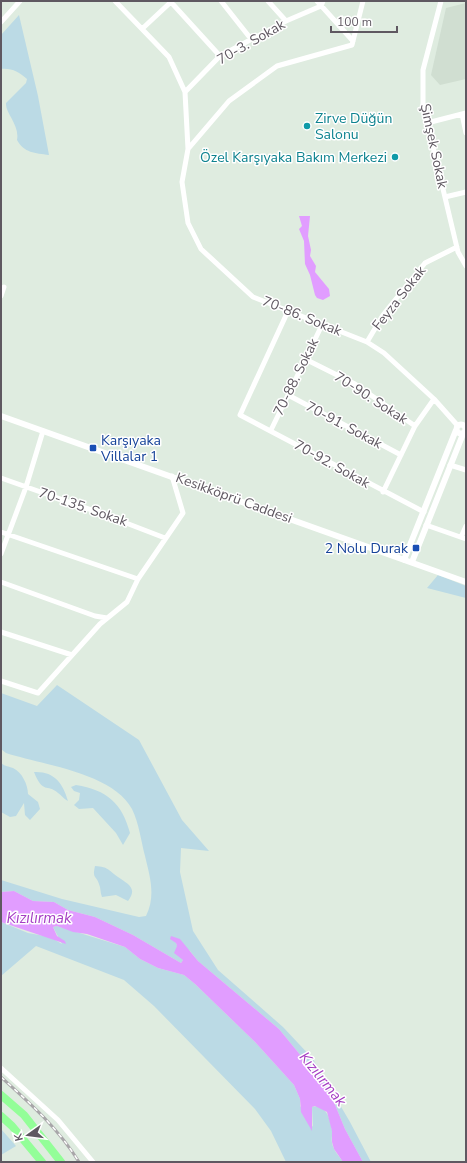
<svg xmlns="http://www.w3.org/2000/svg" width="467" height="1163" viewBox="0 0 467 1163" font-family="'Nunito Sans',sans-serif">
<style>
.education{fill:#d0ded1}
.green{fill:#bbdae5}
.water{fill:#e19dff}
.lines{fill:none;stroke-linecap:round;stroke-linejoin:round}
.minor{stroke:#fff;stroke-width:5}
.tertiary{stroke:#fff;stroke-width:6}
.trunk{stroke:#93fe98;stroke-width:8}
.rail-casing{stroke:#a8a6a9;stroke-width:3}
.rail{stroke:#fff;stroke-width:1.5;stroke-dasharray:4.5;stroke-linecap:butt}
.culture-dot{fill:#0f9aa8;stroke:#fff;stroke-width:1.5}
.transit-dot{fill:#1a4fb4;stroke:#fff;stroke-width:1.5}
.labels{text-anchor:middle;dominant-baseline:central;stroke-width:3;stroke-linejoin:round;paint-order:stroke}
.street-label{font-size:14px;fill:#5f5861;stroke:#fff}
.culture-label{font-size:14px;fill:#0d838f;stroke:#fff;text-anchor:start}
.transit-label{font-size:14px;fill:#164399;stroke:#fff;text-anchor:start}
.water-label{font-size:15px;font-style:italic;fill:#a53ec3;stroke:#fff}
</style>
<rect width="100%" height="100%" fill="#dfece0"/>
<!-- education -->
<path class="education" d="M466,3v76l-26,6 -9,-10 15,-67z"/>
<!-- green -->
<path class="green" d="M19,15l19,81 11,59c-14,-2 -25,-2 -32,-15 3,-15 -12,-27 -11,-37l20,-20 1,-4c-8,-7 -15,-11 -26,-10v-34z
M438,575l28,11v12l-39,-10z
M57,685l82,55 43,80 27,31 -28,-3 -1,24 13,59 25,39 65,57 30,32 37,63 21,40h-8l-18,-33 -16,-39 -50,-61 -81,-68 -8,-10 -14,-8 7,17 -2,3 -48,-28 -38,-18 -27,-7 -14,-8 -21,-1 -19,-10 -13,1v-12l61,19 77,18 7,-1c10,-20 4,-39 -1,-60 -4,-15 -6,-33 -13,-47 -19,-36 -89,-44 -126,-56l-5,-4v-56l36,13z
M1,763c5,4 7,3 12,5 9,4 15,17 15,26l10,8 2,7 -10,11 -5,-5 -1,-12 -8,13 -6,1 -9,-5z
M34,772c20,-1 29,11 34,29 -5,-3 -6,-5 -10,-8 -11,-10 -15,2 -24,-21z
M76,785c31,5 46,18 54,48l-7,12 -7,-12 -23,-25 -14,1 -5,-4 5,-5 1,-7 -6,-2 -3,-4z
M95,866c14,1 13,4 23,11 10,7 20,11 10,24l-12,-6 -14,2c-2,-4 -1,-9 -3,-13 -3,-9 -7,-5 -4,-18z
M1,922l27,11 22,4 12,7 -9,-17 4,-1 68,21 15,12 18,9 26,7 11,9 60,58 39,43 6,14v7l13,21 -1,-20c13,-5 19,13 20,23 1,4 -1,8 0,13 1,7 7,13 11,19h-57l-15,-31 -16,-22 -101,-103 -30,-26 -88,-34 -35,30z
M1,1129l15,17 -15,9z"/>
<!-- water -->
<path class="water" d="M299,216h11l-2,20 3,14 -1,6 6,10 -1,6 14,17 1,7 -7,4 -6,-2 -2,-3 -5,-20 -5,-11 -1,-23 -5,-12 3,-3z
M14,891l19,10 21,1 14,8 27,7 38,18 48,28 2,-3 -9,-7 3,-7 -1,-3 -6,-4 1,-3 9,3 18,22 81,68 50,61 16,39 18,33h-20l-9,-13 -2,-7v-11l-5,-19 -12,-6 -3,1v24l-11,-19 -1,-13 -6,-14 -39,-43 -60,-58 -11,-9 -26,-7 -18,-9 -15,-12 -38,-13 -14,-2 -16,-6 -4,1 4,9 8,5 1,3 -65,-22v-30z"/>
<g class="lines">
<!-- minor -->
<path class="minor" d="M115,1l54,56 16,35 3,57
M170,1l50,55
M221,1l30,38
M268,1l18,20
M317,1l36,40
M363,1l-11,44 -75,21 -48,35 -41,48 -6,33 6,41 13,26 52,48 114,45 17,11 50,46 24,27
M441,1l-18,69v35l35,147 8,14
M1,22l19,-21
M143,28l29,-27
M185,92l35,-36 66,-35 35,-15 2,-5
M462,114l4,19
M427,123l39,-10
M445,197l21,-5
M1,296l3,-9
M288,311l-48,104 184,97
M367,342l16,-27 42,-52 32,-16
M305,359l50,25 60,42
M288,395l113,60
M271,430l51,-105
M450,465l16,5
M1,478l99,35 65,25
M383,492l32,-66 19,-27
M426,525l40,14
M1,532l137,47
M461,537l5,-11
M1,554l25,-67 17,-56
M1,582l94,34 12,2
M1,632l71,23
M1,681l37,12 62,-69 27,-22 11,-23 45,-66 -11,-37
M1,1068l57,52 35,42"/>
<!-- tertiary -->
<path class="tertiary" d="M1,416l465,166
M456.5 429a4.5 4.5 0 1 1 9 0a4.5 4.5 0 1 1-9 0Z
M404,560l52,-130
M412,562l51,-128"/>
<!-- trunk -->
<path class="trunk" d="M1,1095l23,20 37,47
M1,1116l11,10 30,36"/>
<!-- rail casing -->
<g class="rail-casing">
<path id="rail" d="M1,1077c29,26 57,51 78,85"/>
</g>
<!-- rail -->
<use href="#rail" class="rail"/>
</g>
<!-- markers -->
<g class="culture-dot">
<circle cx="307" cy="126" r="4"/>
<circle cx="395" cy="157" r="4"/>
</g>
<g class="transit-dot">
<rect x="89" y="444" width="8" height="8" rx="2"/>
<rect x="412" y="544" width="8" height="8" rx="2"/>
</g>
<g class="labels">
<!-- street labels -->
<g class="street-label">
<text transform="translate(251 42) rotate(-30)">70-3. Sokak</text>
<text transform="translate(434 146) rotate(78)">Şimşek Sokak</text>
<text transform="translate(399 298) rotate(-52)">Feyza Sokak</text>
<text transform="translate(302 316) rotate(22)">70-86. Sokak</text>
<text transform="translate(296 377) rotate(-64)">70-88. Sokak</text>
<text transform="translate(371 398) rotate(33)">70-90. Sokak</text>
<text transform="translate(344 425) rotate(28)">70-91. Sokak</text>
<text transform="translate(332 464) rotate(29)">70-92. Sokak</text>
<text transform="translate(234 498) rotate(20)">Kesikköprü Caddesi</text>
<text transform="translate(83 507) rotate(19)">70-135. Sokak</text>
</g>
<!-- culture labels -->
<g class="culture-label">
<text x="315" y="118">Zirve Düğün<tspan x="315" dy="16">Salonu</tspan></text>
<text x="387" y="157" text-anchor="end">Özel Karşıyaka Bakım Merkezi</text>
</g>
<!-- transit labels -->
<g class="transit-label">
<text x="101" y="440">Karşıyaka<tspan x="101" dy="16">Villalar 1</tspan></text>
<text x="408" y="548" text-anchor="end">2 Nolu Durak</text>
</g>
<!-- water labels -->
<g class="water-label">
<text x="39" y="918">Kızılırmak</text>
<text transform="translate(323 1079) rotate(51)">Kızılırmak</text>
</g>
</g>
<!-- border -->
<rect width="467" height="1163" fill="none" stroke="#5f5861" stroke-width="4"/>
<!-- north arrow -->
<g transform="translate(28 1135) rotate(256)" stroke="#ffffff" stroke-width="3" paint-order="stroke">
<path d="M0-3L7 15L0 10L-7 15Z" fill="#5f5861"/>
<text y="-6" font-size="11" font-weight="bold" text-anchor="middle" fill="#5f5861">K</text>
</g>
<!-- scale -->
<path d="M331 26v6h66v-6" fill="none" stroke="#5f5861" stroke-width="2"/>
<text x="337" y="26" font-size="12" fill="#5f5861" stroke="#ffffff" stroke-width="3" paint-order="stroke">100 m</text>
</svg>
